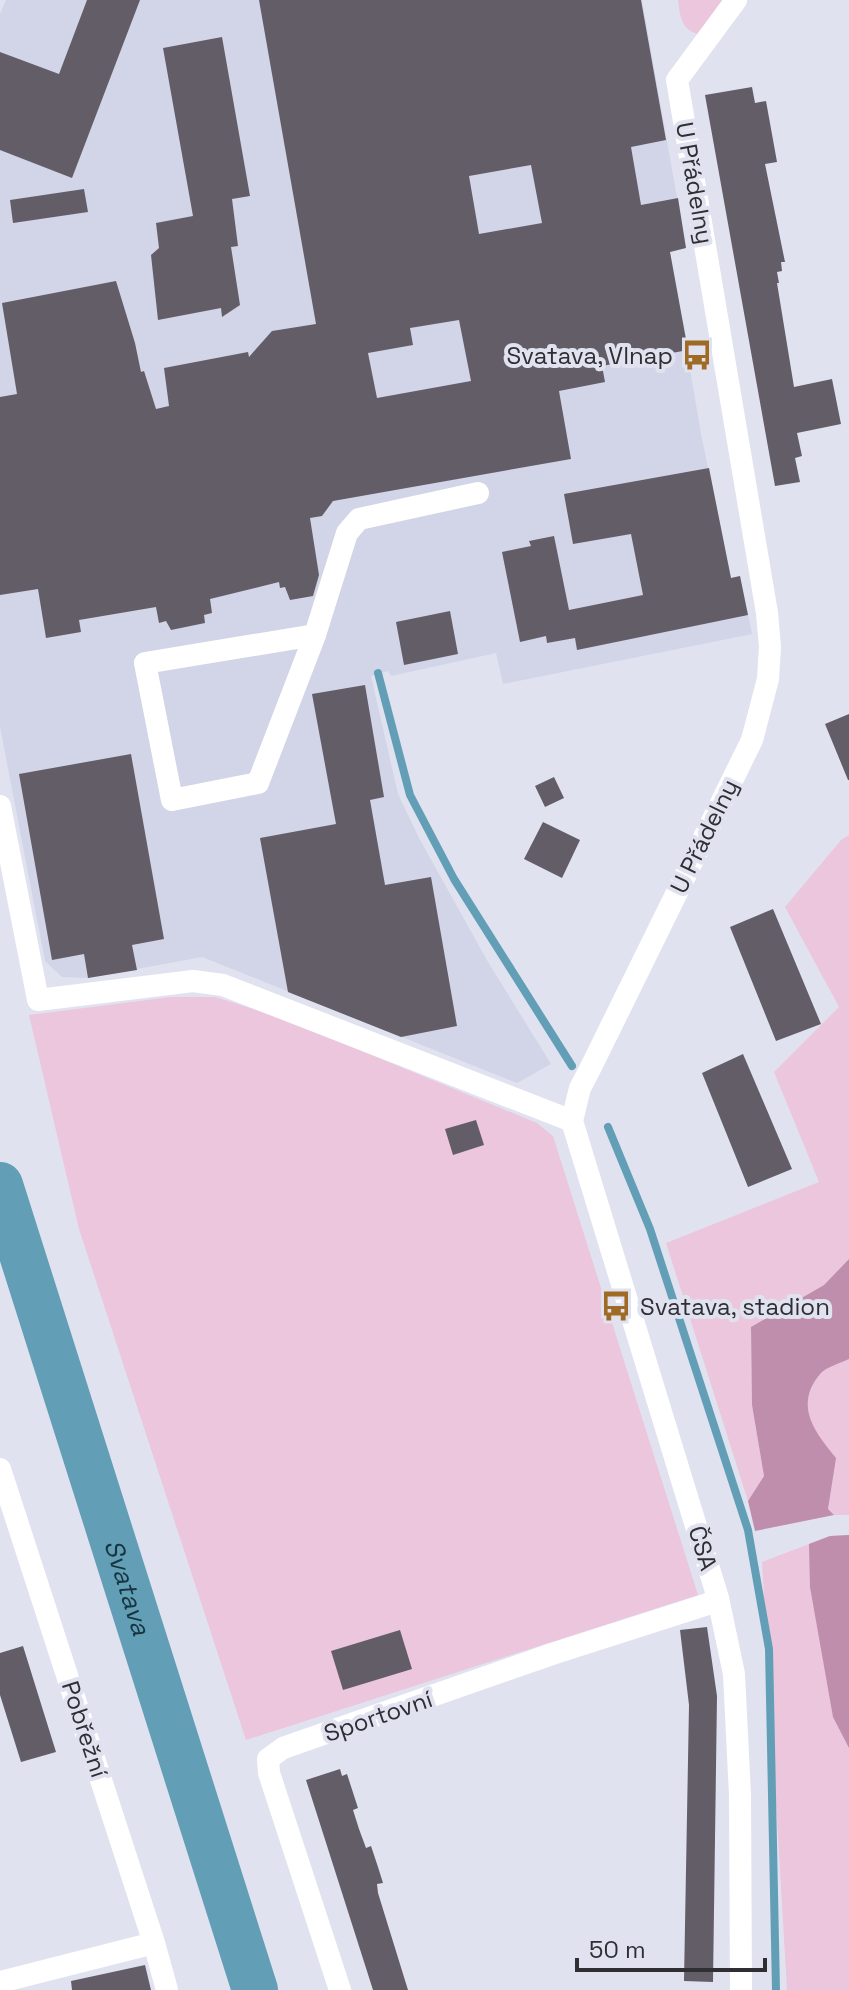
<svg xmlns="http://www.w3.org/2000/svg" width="849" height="1990" viewBox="0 0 849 1990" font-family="'Space Grotesk',sans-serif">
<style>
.built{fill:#d2d4e7}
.green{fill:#ebc6dc}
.forest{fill:#bf8eac}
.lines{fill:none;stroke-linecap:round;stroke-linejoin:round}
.stream{stroke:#629fb6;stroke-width:8}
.river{stroke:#629fb6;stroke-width:46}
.building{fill:#635d67;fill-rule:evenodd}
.street{stroke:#fff;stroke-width:22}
.labels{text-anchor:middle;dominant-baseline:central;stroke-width:8;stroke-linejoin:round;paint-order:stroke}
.street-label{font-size:24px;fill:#2e2e33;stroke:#e1e2f0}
.poi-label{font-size:24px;fill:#2e2e33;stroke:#e1e2f0;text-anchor:end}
.water-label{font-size:26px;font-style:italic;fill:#173540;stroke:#e1e2f0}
</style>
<rect width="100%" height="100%" fill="#e1e2f0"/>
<!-- built -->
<path class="built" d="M6,0h636l44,248 -16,4 31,182 30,144 9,-2 12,58 -249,50 -7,-31 -105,23 -3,-5 -17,5 27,118 21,44 69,124 63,102 -34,19 -315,-126 -114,21 -26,-1 -17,-16 -45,-234v-713z"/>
<!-- green -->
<path class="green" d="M678,0h49l-29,34c-17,-4 -18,-19 -20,-34z
M849,835v424l-25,26 -73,42 1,78 12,71 -16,25 -82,-258 153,-61 -45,-110 65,-65 -54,-100 56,-67z
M171,997h44l64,20 258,106 16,13 145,459 -452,145 -167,-511 -50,-214z
M849,1359v156h-15l-6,-5 7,-52c-20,-26 -42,-53 -14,-85 6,-6 20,-10 28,-14z
M849,1535v455h-62l-25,-428 68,-26z"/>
<!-- forest -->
<path class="forest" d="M849,1259v100c-8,4 -22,8 -28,14 -28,32 -6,59 15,85l-8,51 6,6 -79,16 -7,-30 16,-25 -12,-71 -1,-78 73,-42z
M849,1535v213l-16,-31 -23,-130 -1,-43 21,-8z"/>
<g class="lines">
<!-- stream -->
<path class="stream" d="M378,673l32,122 44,84 118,187
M608,1127l42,102 98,301 21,119 7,341"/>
<!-- river -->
<path class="river" id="s1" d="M0,1185l255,805"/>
</g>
<!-- building -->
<path class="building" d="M87,0h53l-68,178 -72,-28v-98l59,22z
M259,0h382l25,140 -35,7 10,58 37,-7 8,50 -16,4 18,98 -86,16 3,16 -46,9 12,68 -238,42 -11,15 -12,2 9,57 -6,21 -23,4 -5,-13 -5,1 -1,-6 -69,17 2,14 -8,2 1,8 -34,7 -5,-9 -7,2 -3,-16 -77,13 2,12 -35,6 -8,-49 -38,6v-198l17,-3 -15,-91 114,-22 19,62 6,29 3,-1 12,38 13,-3 -5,-38 84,-16 1,5 23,-26 44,-7zM531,165l11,58 -63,11 -10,-58zM459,320l12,61 -94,17 -9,-45 45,-8 -3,-17z
M222,37l28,159 -18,3 6,47 -7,1 9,58 -18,12 -1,-9 -63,12 -7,-65 8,-7 -3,-25 37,-7 -30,-168z
M752,87l3,16 11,-2 11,61 -12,2 20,98h-4l1,9 -5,1 2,11h-2l17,104 38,-8 9,45 -44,9 5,23 -7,2 5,24 -25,4 -70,-391z
M84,189l4,23 -75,11 -3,-23z
M709,468l22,110 9,-2 8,39 -171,35 -2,-12 -28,5 -1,-7 -26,6 -18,-90 29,-6 -2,-5 25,-5 15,74 74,-15 -12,-61 -58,10 -9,-50z
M450,611l8,43 -54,11 -8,-43z
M365,685l19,112 -14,3 15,85 46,-8 26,149 -56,11 -113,-45 -28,-154 76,-14 -24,-130z
M849,714v66h-1l-23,-56z
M131,754l33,185 -32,6 5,25 -49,8 -4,-24 -32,6 -33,-186z
M554,777l10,21 -19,9 -10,-21z
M543,822l37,18 -18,38 -38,-19z
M773,909l48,115 -45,17 -46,-114z
M743,1054l49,115 -44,18 -46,-114z
M476,1120l8,25 -31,10 -8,-26z
M707,1627l10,69 -4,286 -29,-1 5,-276 -9,-75z
M400,1630l12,39 -69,21 -12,-39z
M23,1646l33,106 -35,10 -21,-67v-42z
M340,1769l2,7 5,-2 11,34 -5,2 6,19 7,19 5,-2 7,21 5,16 -6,1 1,9 30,97h-35l-67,-210z
M145,1965l6,25h-79l-1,-9z"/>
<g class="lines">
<!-- street -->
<path class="street" d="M736,0l-59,80 90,533 3,34 -2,32 -16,61 -162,329 -10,19 -8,33 146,477 16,76 6,121 1,195
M315,635l-170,28 27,137 86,-17 57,-148 32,-102 12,-14 119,-26
M0,806l38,194 155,-19 30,4 349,136
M0,1469l154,474 13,47
M0,1982l154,-39
M340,1990l-71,-217 -1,-14 15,-11 269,-94 156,-50 10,-6"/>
</g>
<!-- icons -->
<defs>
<g id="bus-bare" transform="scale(2.4)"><path d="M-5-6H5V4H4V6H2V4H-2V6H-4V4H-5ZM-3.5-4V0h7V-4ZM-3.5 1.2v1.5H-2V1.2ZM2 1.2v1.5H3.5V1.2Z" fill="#9f6a23" stroke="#e1e2f0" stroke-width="2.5" paint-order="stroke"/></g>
</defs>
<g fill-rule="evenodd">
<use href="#bus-bare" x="697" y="355"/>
<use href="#bus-bare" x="616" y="1306"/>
</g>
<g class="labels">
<!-- street labels -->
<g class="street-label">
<text transform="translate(695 183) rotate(80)">U Přádelny</text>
<text transform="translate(704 836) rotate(-64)">U Přádelny</text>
<text transform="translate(703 1548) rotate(73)">ČSA</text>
<text transform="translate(378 1716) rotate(-19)">Sportovní</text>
<text transform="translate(85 1729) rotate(72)">Pobřežní</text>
</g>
<!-- poi labels -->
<g class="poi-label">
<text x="673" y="355">Svatava, Vlnap</text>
<text x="640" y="1306" text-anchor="start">Svatava, stadion</text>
</g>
<!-- water labels -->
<g class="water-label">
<text stroke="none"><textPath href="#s1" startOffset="422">Svatava</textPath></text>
</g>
</g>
<!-- scale -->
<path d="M577 1958v12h188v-12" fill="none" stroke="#2e2e33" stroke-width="4"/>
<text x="589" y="1958" font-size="24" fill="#2e2e33" stroke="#e1e2f0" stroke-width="6" paint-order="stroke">50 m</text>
</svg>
